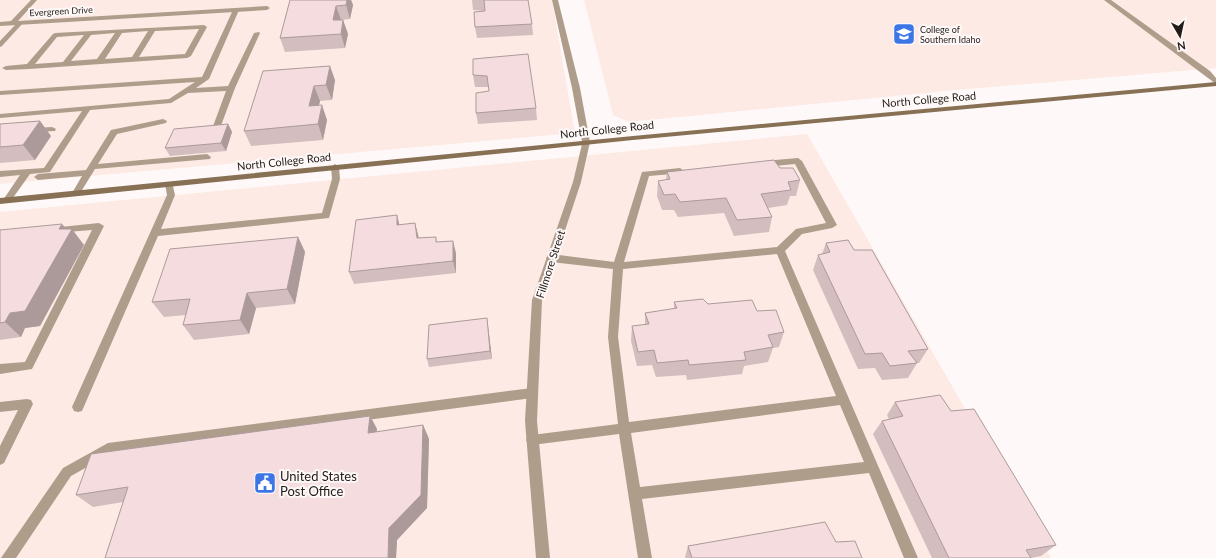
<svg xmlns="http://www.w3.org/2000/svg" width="1216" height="558" viewBox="0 0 1216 558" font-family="Lato,sans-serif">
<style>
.built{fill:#fdeae4}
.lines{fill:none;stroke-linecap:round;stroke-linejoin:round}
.service{fill:#ae9d8a;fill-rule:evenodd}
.minor{fill:#ae9d8a;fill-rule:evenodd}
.tertiary{fill:#ae9d8a;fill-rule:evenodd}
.secondary{fill:#887055;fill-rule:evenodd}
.wall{fill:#d3bdbf}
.shaded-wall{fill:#ac9a9b}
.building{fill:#f5dcde;stroke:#ac9a9b}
.labels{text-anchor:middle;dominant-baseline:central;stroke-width:4;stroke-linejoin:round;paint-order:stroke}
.far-street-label{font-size:9px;fill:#231b18;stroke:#fef9f8}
.far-poi-label{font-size:9px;fill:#231b18;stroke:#fef9f8;text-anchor:start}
.street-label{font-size:11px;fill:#231b18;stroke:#fef9f8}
.near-poi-label{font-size:13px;fill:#231b18;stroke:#fef9f8;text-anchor:start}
</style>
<rect width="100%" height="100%" fill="#fef9f8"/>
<!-- built -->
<path class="built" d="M0,0h552l23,133 -575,51z
M584,0h632v68l-260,22 -327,32 -16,-7z
M807,134l244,424h-1051v-346z"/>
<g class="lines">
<!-- service -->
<path class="service" d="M236,8l3,2 -30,69 -13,9 32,-2 26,-53 5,-1 1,1 -25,55 -16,43h-3l-4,-2 14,-38 -38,2 -17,10 -81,7 -40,62 -20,2 -20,28h-6l-1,-2 17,-25 -20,2v-6l44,-3 38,-57 -82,7v-4l169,-15 26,-17 -195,13v-4l202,-14 31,-67z
M18,22l5,1 -21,23 -2,1v-6z
M204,25l3,2 -16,29 -4,2 -158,11 -23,1 -4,-2 4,-2 21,-2 26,-30 2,-1zM199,29l-14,25 -46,3 16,-26zM148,31l-16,26 -27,2 17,-26zM115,33l-18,26 -26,2 20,-26zM84,35l-21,27 -28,2 22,-27z
M163,119l4,2 -1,2 -49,11 -19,30 109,-10 4,3 -1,2 -115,10 -16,26 -3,1 -4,-3 10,-17 -44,4 -4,-3 4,-3 48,-4 25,-40z
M52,127l4,2 -1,2 -21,1 -4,-2 4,-2z
M798,158l4,3 35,64 -5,3 -30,6 -17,17 133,307h-14l-35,-85 -227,26 10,59h-14l-19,-124 -87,11 -4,-1 -2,-4 2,-4 4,-1 86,-11 -10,-87 5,-68 -62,-7 -5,-4 5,-4 63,8 28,-90 38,-4 4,3 -1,2 -34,3 -25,86 153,-15 19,-18 30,-6 -31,-59 -31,3 -4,-3 4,-3zM777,254l59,142 -207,26 -11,-85 5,-68zM840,405l24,57 -224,25 -9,-54z
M335,164l4,3 1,12 -11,39 -171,18 -76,175 -4,1 -4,-1 -2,-4 95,-212 -2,-11 1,-2h6l3,13 -14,34 161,-16 10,-34 -1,-12z
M99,223l5,3 -72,143 -32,5v-10l25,-2 67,-132 -38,3 -5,-3 2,-2z
M532,388l4,2 2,3 -2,3 -4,2 -422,56 -39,22 -55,82h-15l62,-90 45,-25z
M27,399l4,1 2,4 -29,59 -4,2v-19l18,-36 -18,2v-10z"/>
<!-- minor -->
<path class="minor" d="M31,0h6l-19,21 249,-15 3,2 -3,2 -267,16v-4l11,-1z
M552,0h6l22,88 10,54 -4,2 -4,-2 -10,-54z
M1104,0h7l99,71 6,7v6z"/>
<!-- tertiary -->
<path class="tertiary" d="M583,140h3l4,2 -9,40 -39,118 -5,121 13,137h-14l-11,-137 7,-121 41,-118z"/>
<!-- secondary -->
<path class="secondary" d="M1216,82v4l-583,54 -633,64v-6l633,-62z"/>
</g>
<!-- wall -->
<path class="wall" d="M290,0h61l2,5 -3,14 -9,1h2l5,14 -3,14 -60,4 -5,-14z
M472,0h56l4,24 1,11 -56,3 -2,-11 10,-16 -12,-1z
M473,59l63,49 1,12 -59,4 -2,-11 13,-22v-4h-14l-2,-12z
M263,71l72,9 -3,20 -12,1 -1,4 8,15 -4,20 -72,6 -7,-15z
M40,121l11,15 -16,24 -35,3v-39z
M228,124l4,8 -6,19 -56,5 -5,-8z
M780,168l20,12 -4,16h-6l-3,9 -19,3 4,9 -3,15 -35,4 -10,-23 -46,4 -4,-7h-12l-5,-14 1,-15 8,-1 1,-8z
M415,223l4,15 17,-1 1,5 19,11v20l-102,11 -5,-12 51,-47z
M67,229l17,16 -44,81 -15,2 -4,9 -21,3v-110z
M298,237l7,15 -10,52 -39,4 -7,26 -55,6 -11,-15 3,-10 -22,2 -12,-15z
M826,243l28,7 74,99 -9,14h-2l-9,15 -26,2 -7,-12 -17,1 -45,-99 5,-15 4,-1z
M674,302l34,2 49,7 27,21 -5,15 -6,1 -5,14 -24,4 -2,8 -55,6 -1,-5 -30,2 -4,-12 -15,1 -6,-25 1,-15 13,-1v-12l29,-4z
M487,318l1,8 4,33 -63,8 -2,-8z
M895,402l56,9 105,134 -15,11 -10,2h-99l-59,-124 9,-13 7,-2 -2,-4z
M370,416l7,13 -1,3 47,-7 6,14 -2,69 -30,32 -1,18h-291l18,-56 -30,5 -17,-12z
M836,542l26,16h-176l-1,-1 3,-11z"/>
<!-- shaded-wall -->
<path class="shaded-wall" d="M347,0h4l2,5 -3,14 -4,-14z
M336,6l5,14h-8z
M343,20l5,14 -3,14 -4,-14z
M330,66l5,14 -3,20 -6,-15z
M314,86l6,15 -5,20 -6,-15z
M322,105l5,15 -4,20 -5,-16z
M40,121l11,15 -16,24 -12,-15z
M228,124l4,8 -6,19 -5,-8z
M397,215l3,12 -3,-2z
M415,223l3,12 2,15 -3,-12z
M62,224l8,9 2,-4 12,16 -44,81 -15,2 -4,9 -16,-15z
M298,237l7,15 -10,52 -8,-15z
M453,241l3,12v20l-3,-12z
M247,293l9,15 -7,26 -9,-14z
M487,318l1,8 4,33 -2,-8z
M370,416l7,13 -2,18 -7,-14z
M423,425l6,14 -2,69 -30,32 -1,18h-8l1,-30z"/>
<!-- building -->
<path class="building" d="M290,0h57l-1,5 -10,1 -3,14h10l-2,14 -61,4z
M484,0h44l4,24 -57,3 -1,-15 11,-1z
M528,54l8,54 -60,5v-20l13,-2 -2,-15 -14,-1v-16z
M330,66l-4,19 -12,1 -5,20 13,-1 -4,19 -74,7 19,-60z
M40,121l-17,24 -23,2v-23z
M228,124l-7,19 -56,5 9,-19z
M774,160l6,8h13l7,12 -12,2 3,8 -30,4 11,23 -35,3 -11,-22 -46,4 -5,-8 -11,1 -6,-14 12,-2 -3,-7z
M397,215v10l18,-2 2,15 19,-1v5l17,-1v20l-104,11 7,-52z
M62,224l-3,5h13l-47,82 -15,2 -5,9 -5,1v-93z
M298,237l-11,52 -40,4 -7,27 -57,5 7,-26 -38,3 18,-53z
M848,240l6,10h18l56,99 -20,2 9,12 -27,3 -8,-13 -17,1 -47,-99 12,-3 -4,-9z
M703,299l5,5 44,-4 5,11 19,-1 8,22 -16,3 5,12 -29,5 2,8 -57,5 -1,-5 -31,3 -3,-13 -16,2 -6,-26 17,-2 -4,-11 32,-5 -3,-6z
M487,318l3,33 -63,8 2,-34z
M940,395l11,16 23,-2 82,136 -30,5 5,8h-82l-67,-137 21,-5 -8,-14z
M370,416l-2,17 55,-8 -2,70 -32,33 -1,30h-283l23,-71 -52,8 15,-41z
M825,522l11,20 19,-1 7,17h-170l-4,-12z"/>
<!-- icons -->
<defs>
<g id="university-square" transform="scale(1.15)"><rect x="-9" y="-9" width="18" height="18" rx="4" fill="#3c76e6" stroke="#fef9f8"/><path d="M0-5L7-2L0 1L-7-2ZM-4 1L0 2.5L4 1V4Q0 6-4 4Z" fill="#fff"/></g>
<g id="civic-square" transform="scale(1.15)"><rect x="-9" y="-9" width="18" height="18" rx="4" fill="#3c76e6" stroke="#fef9f8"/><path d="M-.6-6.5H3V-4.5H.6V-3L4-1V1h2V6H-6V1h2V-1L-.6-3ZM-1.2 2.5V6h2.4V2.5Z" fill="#fff"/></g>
</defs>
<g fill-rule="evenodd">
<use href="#university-square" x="904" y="34"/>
<use href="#civic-square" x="265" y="483"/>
</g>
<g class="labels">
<!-- far-street labels -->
<g class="far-street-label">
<text transform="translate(61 11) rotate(-3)">Evergreen Drive</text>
</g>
<!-- far-poi labels -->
<g class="far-poi-label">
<text x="920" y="29">College of<tspan x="920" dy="10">Southern Idaho</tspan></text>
</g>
<!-- street labels -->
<g class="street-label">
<text transform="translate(929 99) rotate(-5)">North College Road</text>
<text transform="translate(607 129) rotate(-6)">North College Road</text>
<text transform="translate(284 161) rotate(-6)">North College Road</text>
<text transform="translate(550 264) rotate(-72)">Fillmore Street</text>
</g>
<!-- near-poi labels -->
<g class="near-poi-label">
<text x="280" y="476">United States<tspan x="280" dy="15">Post Office</tspan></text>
</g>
</g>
<!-- north arrow -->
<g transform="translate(1180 36) rotate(171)" stroke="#fef9f8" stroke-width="3" paint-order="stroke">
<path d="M0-3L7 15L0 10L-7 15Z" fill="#231b18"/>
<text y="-6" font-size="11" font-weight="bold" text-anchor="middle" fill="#231b18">N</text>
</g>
</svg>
